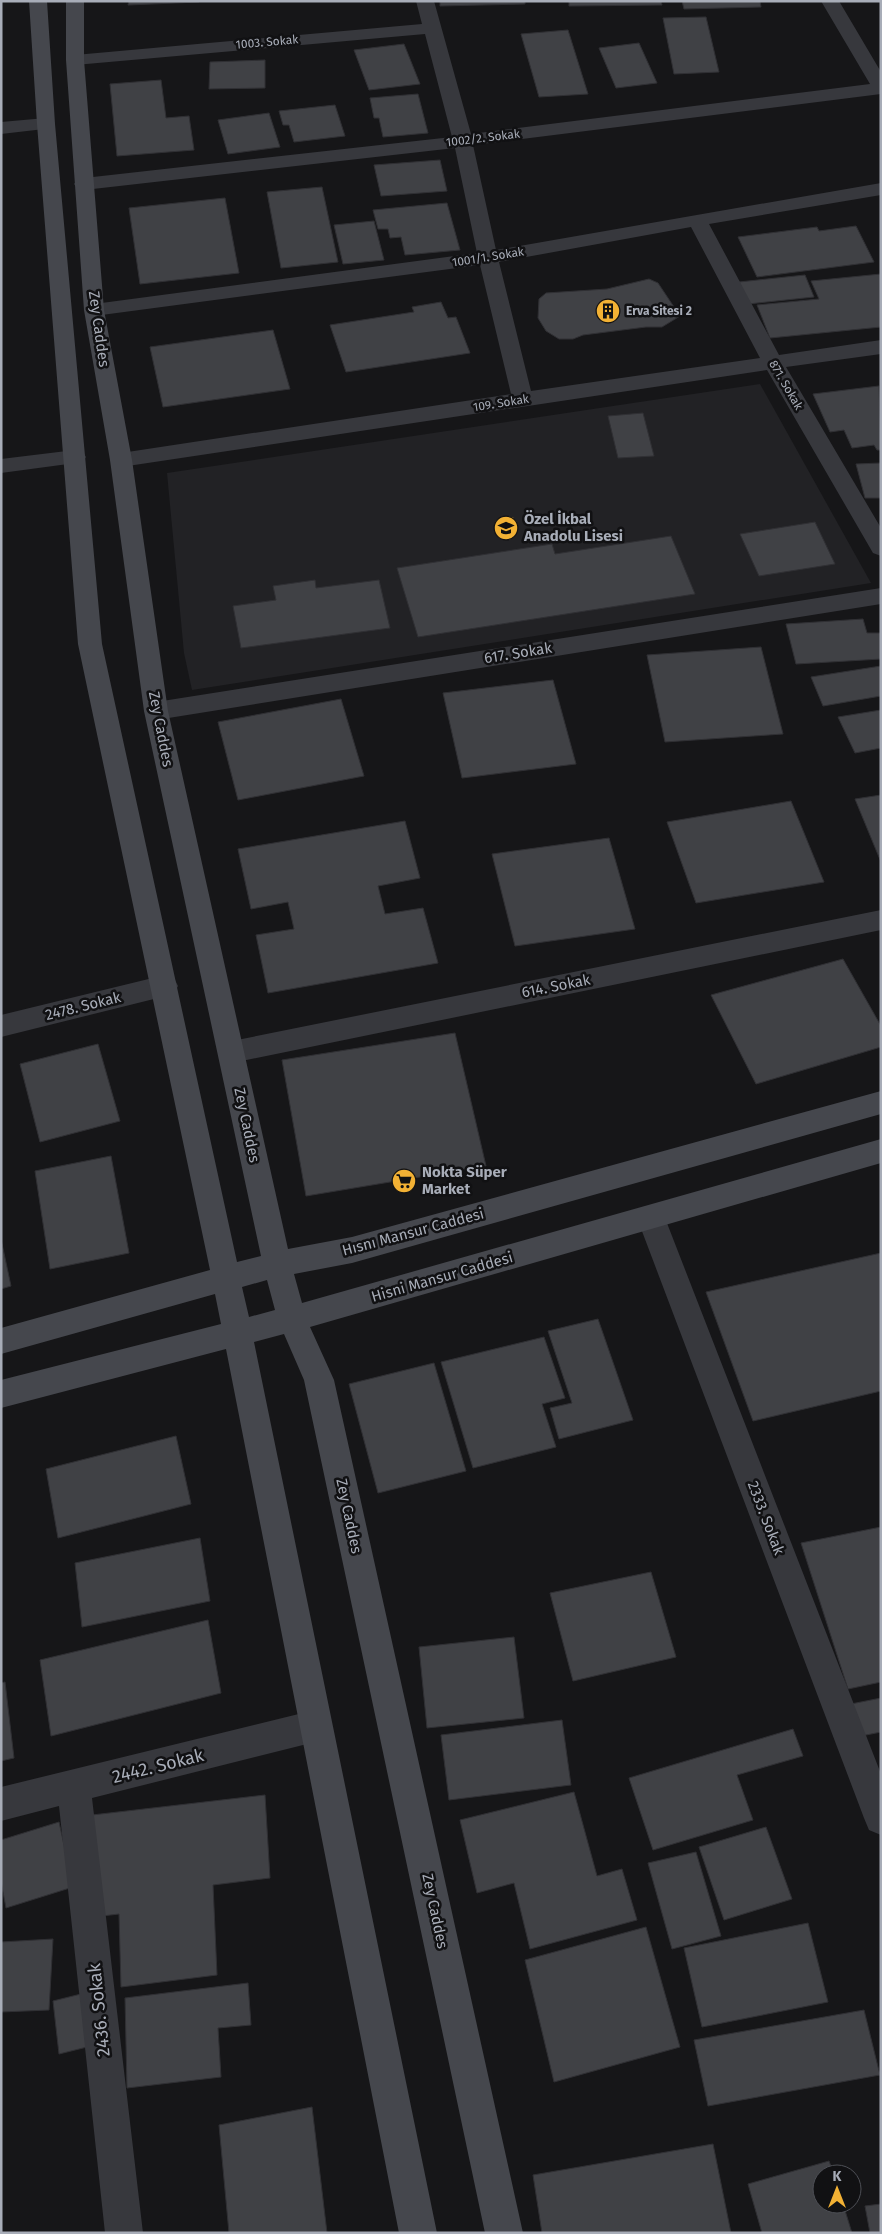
<svg xmlns="http://www.w3.org/2000/svg" width="882" height="2234" viewBox="0 0 882 2234" font-family="'Fira Sans',sans-serif">
<style>
.built{fill:#222225}
.building{fill:#404145;stroke:#303034}
.lines{fill:none;stroke-linecap:round;stroke-linejoin:round}
.street{fill:#37383d;fill-rule:evenodd}
.secondary{fill:#45474d;fill-rule:evenodd}
.labels{text-anchor:middle;dominant-baseline:central;stroke-width:5;stroke-linejoin:round;paint-order:stroke}
.far-street-label{font-size:12px;fill:#a8adb8;stroke:#111113}
.far-poi-label{font-size:12px;font-weight:bold;fill:#a8adb8;stroke:#111113;text-anchor:start}
.street-label{font-size:15px;fill:#a8adb8;stroke:#111113}
.poi-label{font-size:15px;font-weight:bold;fill:#a8adb8;stroke:#111113;text-anchor:start}
.near-street-label{font-size:18px;fill:#a8adb8;stroke:#111113}
</style>
<rect width="100%" height="100%" fill="#161618"/>
<!-- built -->
<path class="built" d="M760,384l111,199 -679,107 -8,-37 -17,-180z"/>
<!-- building -->
<path class="building" d="M129,1h70v1l-71,3z
M440,1h85v3l-85,2z
M569,1h92l1,4 -93,1z
M682,1h78l1,6 -77,2z
M706,17l13,55 -45,2 -11,-56z
M568,30l20,64 -49,3 -18,-63z
M639,43l18,40 -41,5 -17,-40z
M404,44l16,40 -51,6 -15,-40z
M265,60v28l-56,1 1,-27z
M161,80l5,38 23,-2 5,34 -77,6 -7,-72z
M418,94l10,39 -45,4 -4,-19h-5l-4,-20z
M335,105l10,31 -51,6 -5,-17h-6l-4,-14z
M269,113l11,34 -52,7 -10,-34z
M440,160l7,31 -66,5 -7,-31z
M322,187l16,75 -57,6 -14,-76z
M225,198l14,75 -99,11 -11,-76z
M447,203l13,47 -55,5 -4,-18 -11,1 -2,-9h-10l-5,-19z
M374,221l10,39 -41,4 -9,-39z
M856,226l18,36 -117,15 -19,-40 79,-10 2,4z
M881,274v53l-111,11 -13,-33 62,-6 -8,-18z
M805,275l9,22 -66,7 -9,-22z
M649,279l9,4 22,33 -18,11h-16l-63,8 -10,4h-14l-13,-8 -8,-13 1,-19 7,-6 61,-4z
M441,302l7,16 8,-1 14,36 -124,19 -16,-47 84,-13 -2,-5z
M273,330l17,59 -127,18 -13,-60z
M879,386l2,64h-4l-3,-5 -22,3 -8,-18 -14,2 -17,-38z
M643,413l11,43 -36,2 -10,-42z
M881,463v35h-16l-9,-34z
M815,522l20,42 -76,12 -19,-42z
M671,536l24,58 -277,43 -21,-69 155,-24 3,10z
M315,580l1,8 63,-8 11,48 -149,20 -8,-42 43,-6 -3,-14z
M863,619l4,14h14v26l-85,5 -10,-40z
M761,647l22,87 -118,8 -18,-87z
M881,666v30l-58,10 -12,-29z
M553,680l23,84 -114,14 -19,-85z
M341,699l23,77 -126,24 -20,-78z
M881,710v38l-26,5 -17,-36z
M881,795v67l-26,-63z
M791,801l33,81 -128,21 -29,-81z
M405,821l15,57 -42,8 7,28 38,-6 15,55 -170,30 -12,-58 38,-6 -6,-27 -37,7 -13,-60z
M609,838l26,91 -120,17 -23,-92z
M843,959l38,67v21l-125,37 -45,-89z
M455,1033l31,133 -180,30 -24,-136z
M98,1044l22,77 -80,21 -20,-78z
M111,1156l18,97 -79,16 -15,-98z
M1,1239l10,47 -10,3z
M881,1253v138l-128,30 -47,-129z
M598,1319l35,101 -74,19 -9,-31 22,-5 -24,-72z
M544,1337l21,61 -23,6 14,43 -83,21 -32,-106z
M434,1363l32,108 -88,22 -29,-109z
M176,1436l15,68 -133,34 -12,-69z
M881,1527v155l-33,7 -47,-146z
M200,1538l10,63 -128,26 -7,-64z
M651,1572l25,85 -103,24 -23,-88z
M208,1620l13,73 -170,43 -11,-76z
M514,1637l10,81 -97,10 -8,-81z
M5,1682l9,76 -13,3v-78z
M881,1698v34l-25,5 -10,-32z
M562,1720l9,65 -122,15 -8,-65z
M793,1729l10,27 -66,19 16,45 -100,30 -24,-72z
M574,1792l23,84 25,-7 15,51 -107,29 -16,-66 -37,10 -17,-73z
M265,1795l5,83 -57,7 4,90 -96,12 -2,-73 -26,3 -1,-102z
M59,1822l14,65 -67,21 -5,-27v-41z
M766,1827l26,72 -68,21 -25,-73z
M696,1852l25,84 -49,13 -24,-86z
M808,1923l20,79 -126,25 -18,-79z
M646,1927l34,120 -126,35 -29,-122z
M53,1939l-4,71 -48,2v-70z
M248,1983l3,42 -33,3 3,49 -94,11 -2,-90z
M81,1994l6,53 -28,7 -6,-53z
M864,2010l16,65 -172,31 -14,-66z
M312,2107l15,126h-98l-10,-108z
M713,2144l18,89h-189l-9,-58z
M829,2161l5,13h-12v30h21l9,29h-90l-14,-49z
M881,2204v29h-11l-5,-27z"/>
<g class="lines">
<!-- street -->
<path class="street" d="M416,1h18l37,133 399,-50 -49,-83h18l42,71v22l-408,51 23,105 385,-67v12l-172,29 70,131 102,-15v14l-95,13 95,161v28l-8,-3 -106,-183 -646,97 -8,-2 -3,-5 3,-5 8,-2 390,-59 -31,-129 -386,51 -7,-2 -3,-4 3,-4 7,-2 383,-51 -22,-105 -371,42 -7,-2 -3,-4 3,-4 7,-2 368,-41 -27,-103 -350,31 -6,-1 -3,-4 3,-4 6,-1 347,-31zM691,227l69,131 -229,33 -32,-129z
M46,118l7,2 2,4 -2,4 -52,6v-12z
M75,450l8,2 3,5 -3,5 -82,11v-14z
M881,588v16l-725,116 -8,-3 -4,-6 4,-6 8,-3z
M881,910v20l-649,133 -10,-3 -3,-8 3,-8 10,-3z
M165,975l9,3 4,8 -4,8 -173,43v-22z
M651,1206l10,3 4,9 216,556v61l-12,-5 -5,-12 -227,-600 4,-9z
M315,1710l12,4 4,12 -4,12 -12,4 -223,56 51,435h-38l-46,-427 -58,15v-34z"/>
<!-- secondary -->
<path class="secondary" d="M29,1h18l8,123 47,520 135,618 24,-6 -117,-545 -34,-251 -26,-150 -18,-250v-59h18v59l20,250 28,150 36,251 120,538 64,-12 529,-146v23l-529,149 -58,11 8,29 579,-164v24l-571,164 24,53 189,853h-38l-181,-853 -20,-46 -30,8 183,891h-38l-173,-884 -225,59v-28l220,-56 -6,-30 -214,60v-26l209,-58 -132,-626 -41,-520zM267,1280l8,30 -26,7 -7,-30z"/>
</g>
<!-- icons -->
<defs>
<g id="building-disc" transform="scale(1.25)"><circle r="9.5" fill="#f2b134" stroke="#111113"/><path d="M-4-6H4V6H1V3H-1V6H-4ZM-2.5-4.3h1.7v1.8h-1.7ZM.8-4.3h1.7v1.8H.8ZM-2.5-1h1.7V.8h-1.7ZM.8-1h1.7V.8H.8Z" fill="#111"/></g>
<g id="school-disc" transform="scale(1.25)"><circle r="9.5" fill="#f2b134" stroke="#111113"/><path d="M0-5L7-2L0 1L-7-2ZM-4 1L0 2.5L4 1V4Q0 6-4 4Z" fill="#111"/></g>
<g id="supermarket-disc" transform="scale(1.25)"><circle r="9.5" fill="#f2b134" stroke="#111113"/><path d="M-6-5.5h2.5l.6 2H6L4.5 2H-2.5L-4.4-4H-6ZM-1.5 3.2a1.3 1.3 0 1 0 .1 0ZM3 3.2a1.3 1.3 0 1 0 .1 0Z" fill="#111"/></g>
</defs>
<g fill-rule="evenodd">
<use href="#building-disc" x="608" y="311"/>
<use href="#school-disc" x="506" y="528"/>
<use href="#supermarket-disc" x="404" y="1181"/>
</g>
<g class="labels">
<!-- far-street labels -->
<g class="far-street-label">
<text transform="translate(267 42) rotate(-5)">1003. Sokak</text>
<text transform="translate(483 138) rotate(-7)">1002/2. Sokak</text>
<text transform="translate(488 257) rotate(-9)">1001/1. Sokak</text>
<text transform="translate(786 385) rotate(60)">871. Sokak</text>
<text transform="translate(501 403) rotate(-9)">109. Sokak</text>
</g>
<!-- far-poi labels -->
<g class="far-poi-label">
<text x="626" y="311">Erva Sitesi 2</text>
</g>
<!-- street labels -->
<g class="street-label">
<text transform="translate(99 329) rotate(82)">Zey Caddes</text>
<text transform="translate(518 653) rotate(-9)">617. Sokak</text>
<text transform="translate(161 729) rotate(79)">Zey Caddes</text>
<text transform="translate(556 986) rotate(-11)">614. Sokak</text>
<text transform="translate(83 1006) rotate(-14)">2478. Sokak</text>
<text transform="translate(247 1125) rotate(78)">Zey Caddes</text>
<text transform="translate(413 1232) rotate(-15)">Hısnı Mansur Caddesi</text>
<text transform="translate(442 1277) rotate(-16)">Hisni Mansur Caddesi</text>
<text transform="translate(349 1516) rotate(78)">Zey Caddes</text>
<text transform="translate(766 1518) rotate(69)">2333. Sokak</text>
<text transform="translate(435 1911) rotate(78)">Zey Caddes</text>
</g>
<!-- poi labels -->
<g class="poi-label">
<text x="524" y="519">Özel İkbal<tspan x="524" dy="17">Anadolu Lisesi</tspan></text>
<text x="422" y="1172">Nokta Süper<tspan x="422" dy="17">Market</tspan></text>
</g>
<!-- near-street labels -->
<g class="near-street-label">
<text transform="translate(158 1766) rotate(-14)">2442. Sokak</text>
<text transform="translate(99 2010) rotate(-96)">2436. Sokak</text>
</g>
</g>
<!-- border -->
<rect width="882" height="2234" fill="none" stroke="#a8adb8" stroke-width="5"/>
<!-- north arrow -->
<g transform="translate(837 2189)"><circle r="24" fill="#111113" stroke="#4d4f55"/>
<path d="M0-4L9 19L0 12L-9 19Z" fill="#f2b134"/>
<text y="-8" font-size="14" font-weight="bold" text-anchor="middle" fill="#a8adb8">K</text>
</g>
</svg>
